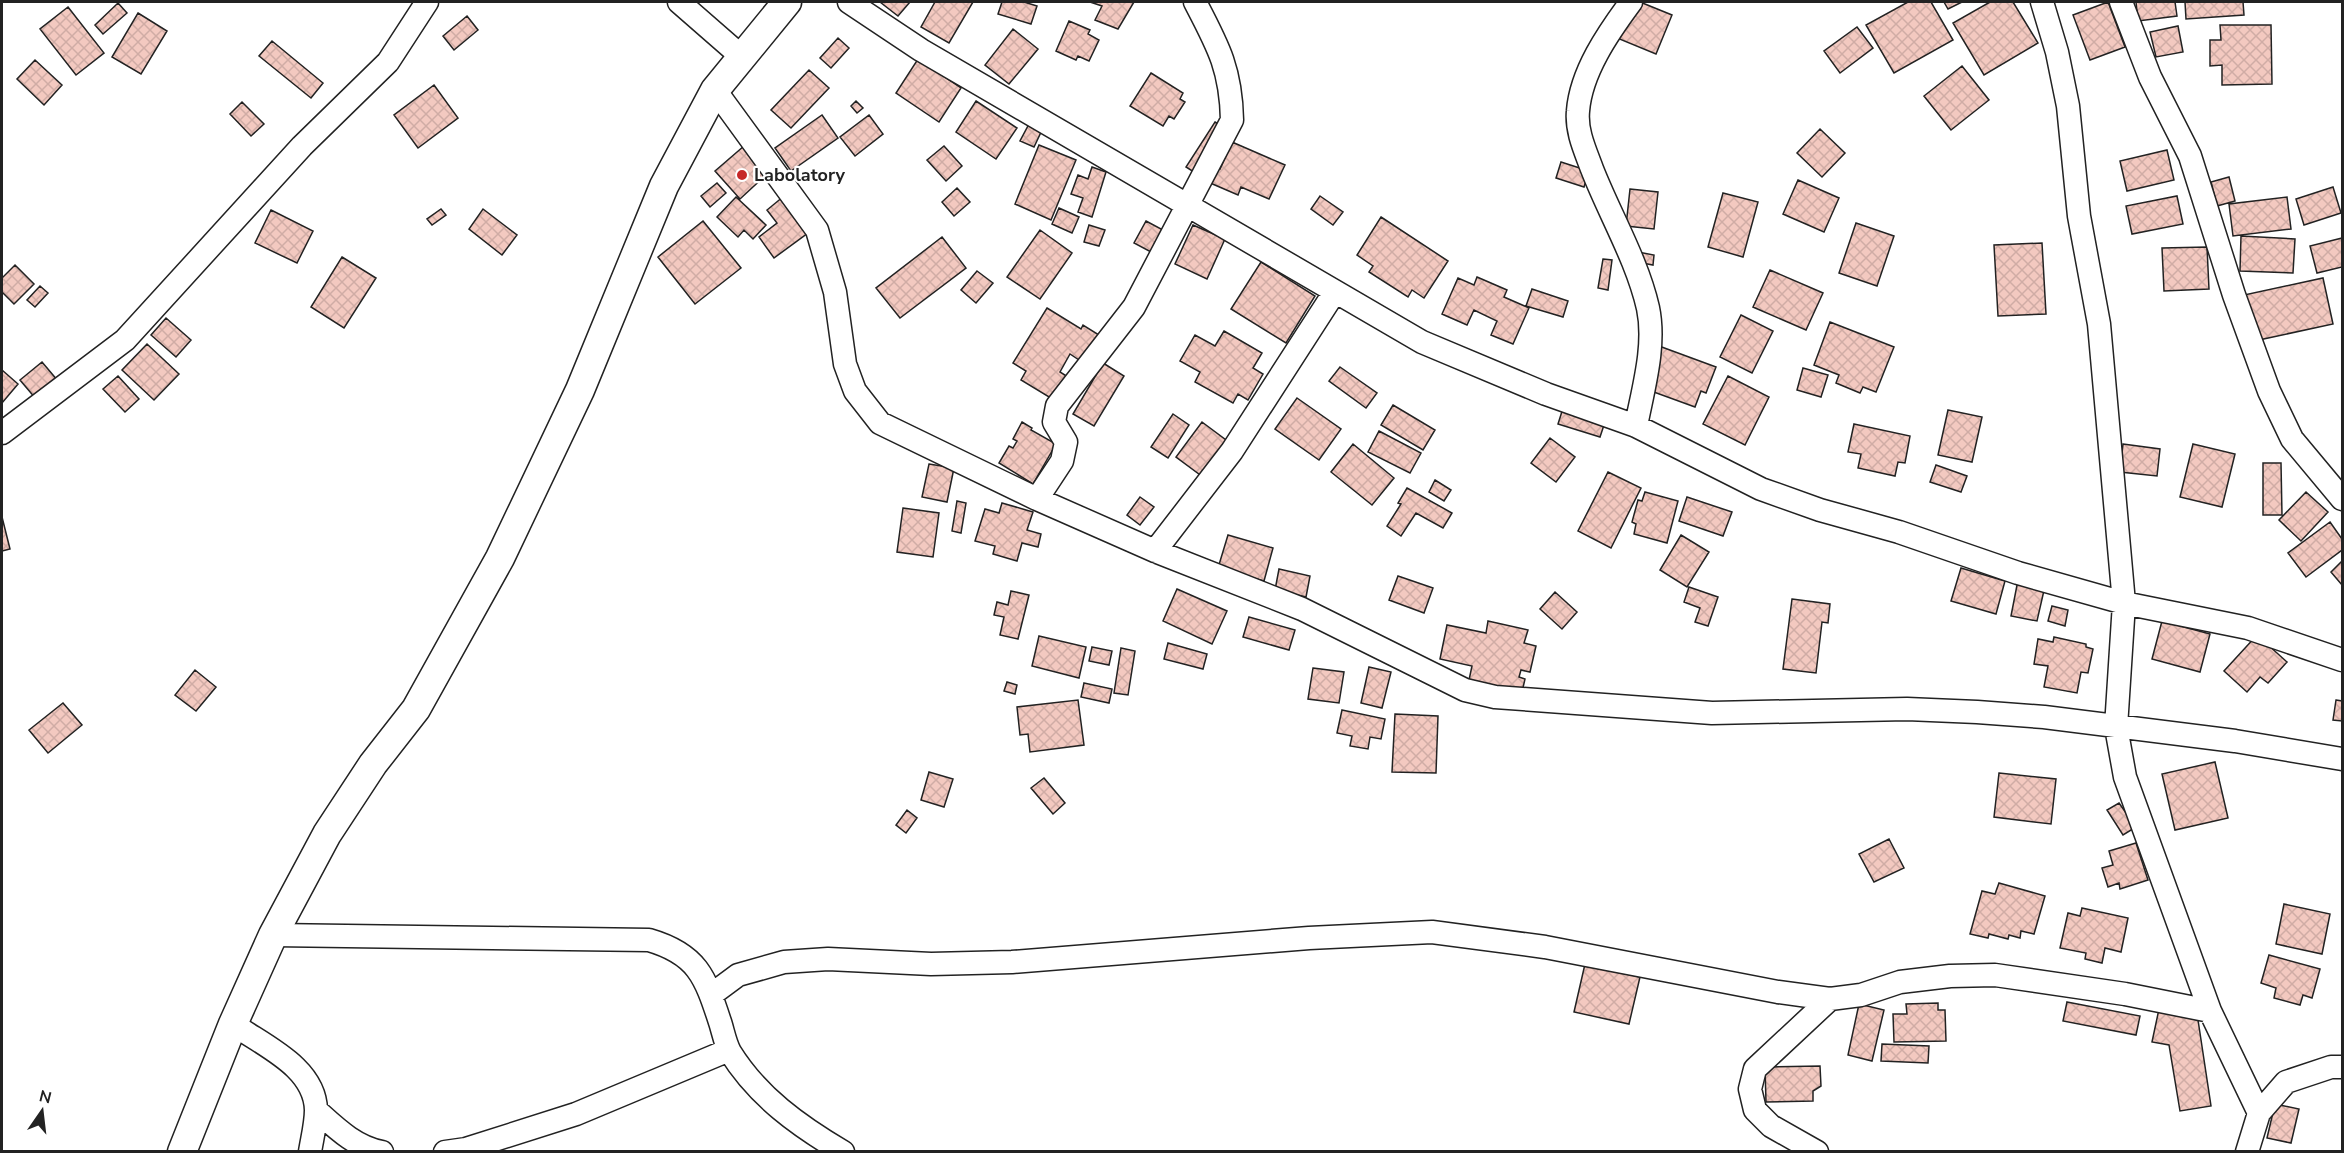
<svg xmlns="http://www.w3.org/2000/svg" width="2344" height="1153" viewBox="0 0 2344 1153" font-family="'Nunito Sans',sans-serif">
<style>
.building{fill:url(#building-cross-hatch);stroke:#222;stroke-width:1.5}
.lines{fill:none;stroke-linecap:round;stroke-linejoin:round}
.minor-casing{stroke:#222;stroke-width:25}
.tertiary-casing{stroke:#222;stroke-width:31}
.minor{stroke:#fff;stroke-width:22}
.tertiary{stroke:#fff;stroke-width:28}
.poi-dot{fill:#c62828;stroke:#fff;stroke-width:2}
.labels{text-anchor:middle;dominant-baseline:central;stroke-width:4.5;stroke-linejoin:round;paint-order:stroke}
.poi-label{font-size:18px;font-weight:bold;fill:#222;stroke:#fff;text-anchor:start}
</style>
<defs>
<pattern id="building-cross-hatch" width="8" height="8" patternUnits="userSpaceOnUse" patternTransform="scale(1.5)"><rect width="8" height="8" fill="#f3c9c0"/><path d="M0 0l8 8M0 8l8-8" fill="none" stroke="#d0aca5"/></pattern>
</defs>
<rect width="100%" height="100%" fill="#fff"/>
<!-- building -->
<path class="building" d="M880,2h30l-12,14z
M935,2h38l-24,41 -28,-16z
M1002,2h22l13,4 -6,18 -33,-10z
M1090,2h44l-16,27 -23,-9 7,-14z
M1640,2l32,13 -16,39 -39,-16z
M1908,2h23l22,38 -59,33 -28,-48z
M1944,2h18l-14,7z
M1990,2h23l25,41 -54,32 -31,-52z
M2108,2l17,45 -35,13 -17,-45z
M2136,2h39l2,14 -39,5z
M2185,2h58l1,13 -58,4z
M118,3l9,10 -24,21 -8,-9z
M68,7l36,46 -28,22 -36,-46z
M138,13l29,18 -26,43 -29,-17z
M467,16l11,14 -24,20 -11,-14z
M1069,21l21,9 -2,4 11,6 -10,21 -11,-5 -2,4 -20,-9z
M2220,25h51l1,59 -50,1v-20l-12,1v-26h11z
M2178,26l5,26 -27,5 -6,-25z
M1857,27l16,21 -33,25 -16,-22z
M1013,29l25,20 -29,35 -24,-19z
M838,38l11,10 -18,20 -11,-10z
M272,41l51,42 -12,15 -52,-42z
M918,59l43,29 -22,34 -43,-29z
M35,60l27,25 -18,20 -27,-26z
M1962,66l27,34 -38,30 -27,-34z
M809,70l20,18 -38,40 -20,-18z
M1151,73l32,20 -3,6 5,3 -11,17 -5,-3 -6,10 -33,-20z
M434,85l24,33 -40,30 -24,-33z
M856,101l7,7 -6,5 -6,-7z
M976,101l41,27 -21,31 -40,-27z
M242,102l22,22 -13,12 -21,-22z
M822,115l16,23 -47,33 -16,-23z
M869,115l14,19 -28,22 -15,-19z
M1215,122l11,7 -29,45 -11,-7z
M1029,124l13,6 -8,17 -14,-6z
M1820,129l25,24 -23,24 -25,-24z
M1232,142l53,23 -16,34 -28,-12 -3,8 -30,-13 7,-15 5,2z
M1039,145l37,15 -25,60 -36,-16z
M744,146l24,27 -28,26 -25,-28z
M944,146l18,20 -16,15 -19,-21z
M2167,150l7,30 -47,11 -7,-30z
M1561,162l28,9 -5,16 -28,-9z
M1092,167l14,5 -14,45 -14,-5 5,-14 -12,-4 7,-19 10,4z
M2229,177l6,24 -18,5 -6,-24z
M1798,180l41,18 -15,34 -41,-18z
M717,183l9,10 -16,14 -9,-11z
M2333,187l8,26 -37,12 -8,-26z
M957,188l13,14 -16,14 -12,-14z
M1630,189l28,3 -4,37 -28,-3z
M1723,193l35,9 -15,55 -35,-10z
M784,196l28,34 -38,28 -15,-21 18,-14 -10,-13z
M1320,196l23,16 -10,13 -22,-16z
M2177,196l6,28 -51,10 -6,-28z
M736,197l30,28 -13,14 -9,-9 -6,7 -21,-20z
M2287,197l4,32 -58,7 -4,-32z
M1059,208l20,9 -7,16 -20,-9z
M441,209l5,6 -14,10 -5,-6z
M483,209l34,26 -15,20 -33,-26z
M271,210l42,21 -16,32 -42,-20z
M1381,217l67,44 -24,37 -12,-8 -4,7 -39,-25 4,-6 -16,-11z
M703,221l38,47 -46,36 -37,-47z
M1146,221l17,9 -12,22 -17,-9z
M1856,223l38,13 -17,50 -38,-13z
M1089,225l16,5 -6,16 -15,-4z
M1193,225l32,14 -18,40 -32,-15z
M1040,230l32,23 -32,46 -33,-22z
M2241,236l54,3 -2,34 -53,-2z
M942,237l24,31 -66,50 -24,-30z
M2342,238v29l-25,6 -7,-27z
M2042,243l4,71 -48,2 -4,-71z
M2207,247l2,42 -45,2 -2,-43z
M1638,252l16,3 -1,10 -16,-3z
M342,257l34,21 -32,50 -33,-21z
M1603,259l9,1 -4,30 -10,-2z
M1261,262l54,34 -29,47 -55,-34z
M15,265l19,19 -20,20 -12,-12v-14z
M1770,270l53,23 -17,37 -53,-23z
M977,271l16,12 -17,20 -15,-13z
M1477,277l30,13 -3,7 25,11 -16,36 -22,-9 6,-14 -23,-11 -7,15 -25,-11 16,-36 16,7z
M2323,278l10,46 -79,17 -10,-46z
M40,286l8,7 -13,14 -8,-7z
M1532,289l36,12 -5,16 -37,-11z
M1047,308l34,21 2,-4 16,10 -17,27 -12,-8 -10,18 8,5 -14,23 -33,-20 5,-9 -13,-8z
M1741,315l32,16 -21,42 -32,-16z
M166,318l25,22 -15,17 -25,-22z
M1830,322l64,25 -18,45 -13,-5 -3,6 -24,-10 3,-8 -25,-10z
M1224,331l38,22 -9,15 10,6 -15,26 -10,-6 -5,9 -38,-21 5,-10 -20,-11 15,-26 20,11z
M147,344l32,30 -25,26 -32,-30z
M1659,346l57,21 -10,26 -5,-2 -6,16 -44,-16z
M42,362l16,19 -22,18 -16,-19z
M1103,363l21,13 -30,50 -21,-12z
M1340,367l37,26 -11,15 -37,-27z
M1803,368l25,7 -7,22 -24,-7z
M2,370l16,14 -16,19z
M118,376l21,23 -14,13 -22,-23z
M1728,376l41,21 -24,48 -42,-21z
M1297,398l44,31 -22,31 -44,-31z
M1393,405l42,25 -12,20 -42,-25z
M1564,405l42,14 -6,18 -42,-13z
M1948,410l34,7 -10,45 -34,-7z
M1173,414l16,11 -21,33 -17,-11z
M1022,422l10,6 -1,2 25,14 -23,40 -34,-21 10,-17 4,2 4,-7 -4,-2z
M1202,422l32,24 -27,34 -31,-23z
M1854,424l56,12 -5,27 -7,-1 -3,14 -37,-8 3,-14 -13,-2z
M1379,431l42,22 -11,20 -42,-21z
M1550,438l25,19 -19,25 -25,-19z
M1353,444l41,34 -22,27 -41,-33z
M2123,444l37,5 -3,27 -37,-4z
M2193,444l42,10 -13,53 -42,-10z
M2263,463h18l1,52h-19z
M929,464l25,4 -7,34 -25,-5z
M1936,465l31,11 -6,16 -31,-10z
M1608,472l33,16 -30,60 -33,-17z
M1435,480l16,10 -7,11 -15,-9z
M1407,488l45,25 -9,15 -27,-15 -15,23 -14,-10 14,-22 -3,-1z
M1645,492l33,9 -11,42 -33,-9 2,-10 -4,-2 6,-22 4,1z
M2306,492l22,20 -27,29 -22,-21z
M1140,497l14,10 -14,18 -13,-10z
M1687,497l45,15 -9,24 -44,-15z
M957,501l9,2 -5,30 -9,-2z
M1002,503l31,9 -6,18 14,4 -3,13 -16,-4 -5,18 -24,-7 2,-8 -20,-5 10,-32 14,4z
M903,508l36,5 -6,44 -36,-5z
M2,517l8,32 -8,2z
M2330,522l12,17v11l-36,27 -18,-24z
M1228,535l45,13 -9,33 -46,-13z
M1681,535l28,17 -22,35 -27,-17z
M2342,561v24l-11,-13z
M1961,568l44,13 -9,33 -45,-13z
M1279,569l31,7 -4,21 -31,-7z
M1398,576l35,12 -9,25 -35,-13z
M2018,580l27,6 -8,35 -26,-5z
M1689,587l29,10 -10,29 -13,-4 5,-14 -16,-6z
M1177,589l50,22 -15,33 -49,-23z
M1011,591l18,4 -11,44 -18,-4 4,-18 -10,-2 3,-13 11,3z
M1555,592l22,20 -15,17 -22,-20z
M1792,599l38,5 -2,19 -6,-1 -6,51 -33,-4z
M2052,606l16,4 -3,16 -17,-5z
M1249,617l46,13 -6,20 -46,-13z
M1488,621l40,9 -4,13 12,3 -6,26 -9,-2 -2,7 6,2 -3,13 -53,-12 3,-14 -32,-7 7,-34 39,8z
M2162,621l48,13 -10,38 -48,-13z
M2257,635l30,27 -19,21 -8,-6 -13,15 -23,-21z
M1039,636l47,11 -7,31 -47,-12z
M2054,637l32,7v3l7,2 -5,24 -7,-1 -4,21 -33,-6 4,-21 -14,-2 4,-25 15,3z
M1168,643l39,11 -4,15 -39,-10z
M1092,647l20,4 -3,14 -20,-4z
M1121,648l14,3 -7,44 -14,-2z
M1369,667l22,5 -9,36 -21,-5z
M1313,668l31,4 -5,31 -31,-4z
M195,670l21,17 -20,24 -21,-16z
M1007,682l10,3 -2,9 -11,-3z
M1084,683l28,6 -3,14 -28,-6z
M1078,700l6,45 -54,7 -2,-18 -8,1 -3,-28z
M2336,700l6,1v20l-9,-1z
M63,703l19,22 -34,28 -19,-23z
M1342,710l43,9 -4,20 -11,-2 -2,12 -18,-3 2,-10 -15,-3z
M1395,714l43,2 -2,57 -44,-1z
M2215,762l13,56 -53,12 -13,-56z
M929,772l24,7 -9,28 -23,-7z
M1999,773l57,6 -5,45 -57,-7z
M1044,778l21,25 -12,11 -22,-26z
M2119,803l17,24 -13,8 -16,-25z
M907,810l10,8 -11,15 -10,-8z
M1889,839l15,29 -30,14 -15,-28z
M2136,843l12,37 -28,9 -1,-6 -11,4 -6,-19 11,-3 -4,-14z
M1999,883l46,13 -11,38 -13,-3 -1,7 -11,-3 -1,4 -19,-5 -1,4 -18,-4 12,-43 13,3z
M2284,904l46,10 -8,40 -46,-10z
M2082,908l46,10 -7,34 -16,-4 -3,15 -17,-4 1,-6 -26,-5 8,-35 12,3z
M2269,955l51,14 -8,29 -9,-3 -3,10 -26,-7 2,-10 -15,-5z
M1585,964l55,13 -11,47 -55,-12z
M2067,1002l73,14 -4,19 -73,-14z
M1938,1003v7h7l1,31 -52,1 -1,-28h14l-1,-10z
M1859,1004l25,6 -12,51 -24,-6z
M2159,1009l39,11 13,86 -31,5 -11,-66 -17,-3z
M1882,1044l47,2 -1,17 -47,-2z
M1820,1066l1,20 -8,5v10l-47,1 -1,-35z
M2275,1104l24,5 -8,34 -24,-5z"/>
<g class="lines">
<!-- minor casing -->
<g class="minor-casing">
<path id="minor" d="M679,2l63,55
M849,2l72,48 501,292 124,52 90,32 125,63 59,21 79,22 119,41 106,30 124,25 94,32
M1631,2c-23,31 -50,70 -53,109 -2,20 7,39 14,58 18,46 45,91 56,139 8,38 -5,81 -12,118
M2042,2l15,50 11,54 11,110 20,108 25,279 -8,124 9,50 85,234 49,102
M2121,2l29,75 40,79 44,139 35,96 23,48 50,60
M715,90l102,140 18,62 10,72 10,27 25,32 157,76 118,52 147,58 163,81 30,7 217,16 195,-4 70,3 67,5 191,24 107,18
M2,433l123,-93 177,-194 86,-84 39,-60
M1037,499l25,-38 4,-19 -12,-20 3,-16 77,-99 98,-187c-1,-51 -14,-74 -37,-118
M1155,551l77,-100 102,-158
M273,935l376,5c48,14 56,36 71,82 3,9 5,21 10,30 28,45 69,74 113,100
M711,995l27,-20 46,-13 44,-3 103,5 81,-2 297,-24 123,-6 113,15 233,45 52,7 31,-4 39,-13 50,-6 45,-1 130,19 85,17
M233,1024c31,22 82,43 83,86 0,14 -4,29 -6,42
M316,1110c20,18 39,37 66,42
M445,1152l21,-3 110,-35 153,-64
M1817,1152l-46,-26 -16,-16 -5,-21 5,-20 75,-70
M2247,1152l12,-39 27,-31 45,-15h11"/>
</g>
<!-- tertiary casing -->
<g class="tertiary-casing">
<path id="tertiary" d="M182,1152l51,-128 40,-89 54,-101 46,-70 43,-55 84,-151 80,-168 84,-204 51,-96 72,-88"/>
</g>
<!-- minor -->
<use href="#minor" class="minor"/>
<!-- tertiary -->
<use href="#tertiary" class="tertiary"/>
</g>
<!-- markers -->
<circle class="poi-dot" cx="742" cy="175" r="6"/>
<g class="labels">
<!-- poi labels -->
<g class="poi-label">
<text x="754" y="175">Labolatory</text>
</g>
</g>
<!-- border -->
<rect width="2344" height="1153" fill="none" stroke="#222222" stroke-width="6"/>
<!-- north arrow -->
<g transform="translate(42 1111) rotate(14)" stroke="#ffffff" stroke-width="4.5" paint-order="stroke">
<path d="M0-4.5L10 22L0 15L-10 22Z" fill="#222222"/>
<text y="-9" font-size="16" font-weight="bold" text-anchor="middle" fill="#222222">N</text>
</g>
</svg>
